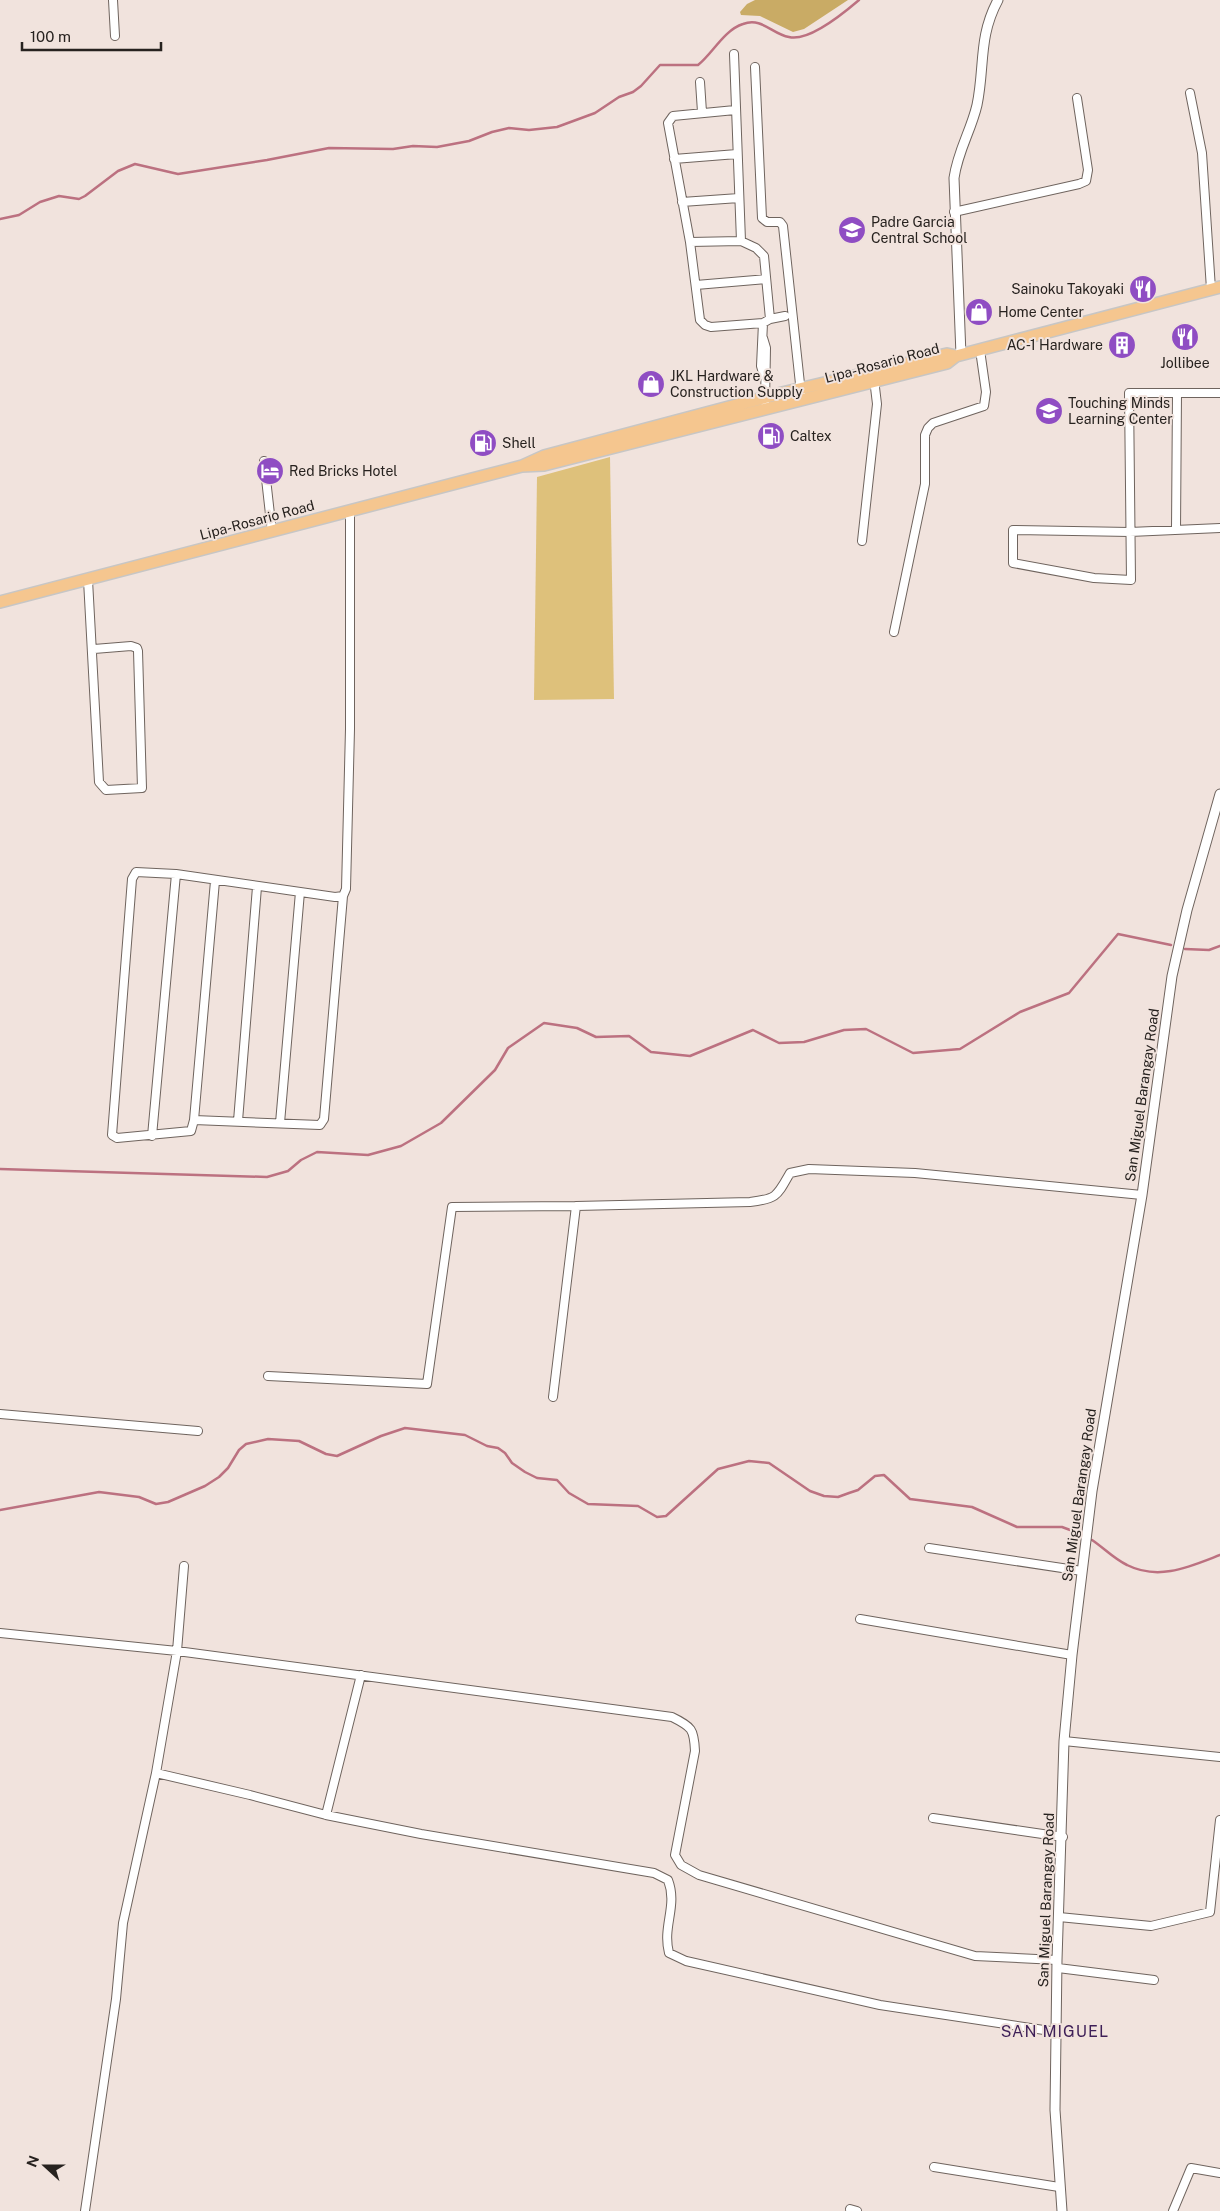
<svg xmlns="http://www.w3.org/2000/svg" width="1220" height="2211" viewBox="0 0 1220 2211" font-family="'Public Sans',sans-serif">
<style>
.green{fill:#dec17b}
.forest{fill:#c9ab65}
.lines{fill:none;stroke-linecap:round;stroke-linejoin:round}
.stream{stroke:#bc7180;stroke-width:2.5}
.minor-casing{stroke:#6f645e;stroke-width:10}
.tertiary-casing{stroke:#6f645e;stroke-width:11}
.primary-casing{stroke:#c7c6c5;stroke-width:14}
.minor{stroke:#fff;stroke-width:8}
.tertiary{stroke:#fff;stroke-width:9}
.primary{stroke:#f5c68f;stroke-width:11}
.labels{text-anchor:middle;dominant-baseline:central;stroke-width:4;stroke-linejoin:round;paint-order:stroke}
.poi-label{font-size:14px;fill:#27221f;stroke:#f1e3dd;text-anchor:start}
.street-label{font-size:14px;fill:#27221f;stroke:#f1e3dd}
.quarter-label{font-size:16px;letter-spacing:1px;fill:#3e1f57;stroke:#f1e3dd}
</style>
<rect width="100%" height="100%" fill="#f1e3dd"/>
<!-- green -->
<path class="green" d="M610,457l4,242 -80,1 3,-223z"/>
<!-- forest -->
<path class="forest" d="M755,0h93l-44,29 -11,3 -33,-16 -19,-1 -1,-3 7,-8z"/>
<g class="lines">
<!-- stream -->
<path class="stream" d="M0,219l19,-4 21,-13 19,-6 20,3 6,-3 33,-25 17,-7 43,10 89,-14 62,-12 64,1 20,-3 24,1 32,-6 23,-9 17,-4 20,2 28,-3 38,-14 24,-16 14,-5 8,-6 19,-21h38c15,-12 26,-35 45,-41 19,-7 29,10 46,13 20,5 56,-25 70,-37
M1185,949l24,1 11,-4
M0,1169l267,8 21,-6 13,-11 16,-8 51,3 33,-9 40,-23 54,-53 13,-22 36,-25 33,5 19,9 33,-1 22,16 39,4 63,-26 26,13 25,-1 40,-12 22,-1 47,24 47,-4 60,-37 49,-19 49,-59 53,11
M0,1510l99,-18 40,5 17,7 12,-2 37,-16 14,-9 9,-9 11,-18 7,-6 22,-5 31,2 27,13 11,2 44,-20 24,-8 60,7 22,11 11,2 7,5 7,10 13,9 12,6 20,2 12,13 19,11 50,2 19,11 9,-1 52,-47 31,-8 20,2 41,28 14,5 14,1 11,-4 9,-3 17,-14 9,-1 26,24 62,8 45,20h45l19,7
M1092,1540c12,8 22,19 35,25 32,16 62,2 93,-10"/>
<!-- minor casing -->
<g class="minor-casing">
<path id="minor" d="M113,0l2,36
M734,54l7,187 15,7 8,8 6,63
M755,67l7,151 5,4h13l3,4 18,167
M700,82l2,30
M1190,93l12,60 9,136
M735,110l-62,6 -5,7 22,119 10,78 5,5 6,2 52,-4 7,-4 15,-3
M674,159l63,-5
M682,202l57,-4
M954,212l125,-28 7,-3 2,-11 -11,-72
M690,242l51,-1
M696,285l70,-6
M763,323l-2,43 3,10
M763,338l3,10 -1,54
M1220,393h-91l2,187 -37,-2 -81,-15v-33l117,2 90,-4
M264,461l8,71
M1176,530l1,-137
M862,541l15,-137 -3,-25
M88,580l11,202 7,8 36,-2 -4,-137 -1,-3 -6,-2 -37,3
M894,632l31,-148v-49l3,-7 5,-5 51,-17 2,-14 -6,-42
M343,896l-8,1 -159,-23 -40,-2 -4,7 -20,256 5,3 74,-7 3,-11 126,5 4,-6 19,-223 3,-7 4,-160v-218
M194,1120l21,-239
M238,1121l19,-234
M280,1123l20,-231
M152,1136l24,-262
M268,1376l159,8 25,-177 124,-1
M553,1397l23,-191 174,-4c27,-3 27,-6 40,-29l19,-4 106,4 227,22
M0,1414l198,17
M929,1548l153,23
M860,1619l212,36
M0,1633l177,18 495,66c20,10 22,12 23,34l-20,104 6,10 18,10 276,81 82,4
M1064,1741l156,16
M156,1773l94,22 76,20 95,19 233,39 14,7c10,26 -6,46 1,73l17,8 194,44 177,27
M326,1815l35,-140
M933,1818l130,19
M1059,1917l92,9 59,-14 10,-92
M1058,1968l96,12
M934,2167l125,20
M850,2209l7,2
M85,2211l31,-212 7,-76 33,-150 21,-122 7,-85
M1173,2211l18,-43 29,5"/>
</g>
<!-- tertiary casing -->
<g class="tertiary-casing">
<path id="tertiary" d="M961,355l-7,-177c4,-28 17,-47 23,-73 8,-38 1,-68 21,-105
M1062,2211l-7,-101 2,-150 7,-219 8,-86 20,-164 50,-296 30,-219 15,-66 33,-116"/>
</g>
<!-- primary casing -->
<g class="primary-casing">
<path id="primary" d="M956,356l264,-69
M0,602l468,-122 54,-14 22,-10 238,-63 165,-39 9,2 -9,7 -403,102 -22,1"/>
</g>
<!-- minor -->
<use href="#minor" class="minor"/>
<!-- tertiary -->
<use href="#tertiary" class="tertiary"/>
<!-- primary -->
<use href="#primary" class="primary"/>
</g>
<!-- icons -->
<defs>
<g id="school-disc" transform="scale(1.4375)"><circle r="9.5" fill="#8f4dc3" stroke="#f1e3dd"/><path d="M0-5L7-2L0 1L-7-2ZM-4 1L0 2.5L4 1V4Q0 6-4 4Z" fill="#fff"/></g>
<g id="restaurant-disc" transform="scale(1.4375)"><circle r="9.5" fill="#8f4dc3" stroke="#f1e3dd"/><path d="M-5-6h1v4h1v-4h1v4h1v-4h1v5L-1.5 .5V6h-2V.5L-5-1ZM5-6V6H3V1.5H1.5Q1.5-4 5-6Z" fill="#fff"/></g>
<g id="shop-disc" transform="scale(1.4375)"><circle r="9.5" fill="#8f4dc3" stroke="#f1e3dd"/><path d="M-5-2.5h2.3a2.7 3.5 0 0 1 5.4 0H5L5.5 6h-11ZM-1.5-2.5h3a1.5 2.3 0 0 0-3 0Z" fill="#fff"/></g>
<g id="building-disc" transform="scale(1.4375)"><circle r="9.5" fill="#8f4dc3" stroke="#f1e3dd"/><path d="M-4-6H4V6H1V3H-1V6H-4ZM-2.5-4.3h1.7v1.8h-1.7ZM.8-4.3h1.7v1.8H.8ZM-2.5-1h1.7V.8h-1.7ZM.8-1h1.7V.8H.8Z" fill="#fff"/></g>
<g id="fuel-disc" transform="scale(1.4375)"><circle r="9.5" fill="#8f4dc3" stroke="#f1e3dd"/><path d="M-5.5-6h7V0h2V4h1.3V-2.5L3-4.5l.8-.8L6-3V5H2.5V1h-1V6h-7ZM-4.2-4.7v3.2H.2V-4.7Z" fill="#fff"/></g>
<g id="hotel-disc" transform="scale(1.4375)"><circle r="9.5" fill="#8f4dc3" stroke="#f1e3dd"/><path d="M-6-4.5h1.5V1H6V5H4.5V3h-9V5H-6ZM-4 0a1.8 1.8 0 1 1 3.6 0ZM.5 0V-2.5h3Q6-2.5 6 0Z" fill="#fff"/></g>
</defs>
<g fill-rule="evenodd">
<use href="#school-disc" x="852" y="230"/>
<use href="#restaurant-disc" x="1143" y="289"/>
<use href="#shop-disc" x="979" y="312"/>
<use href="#restaurant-disc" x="1185" y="337"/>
<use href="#building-disc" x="1122" y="345"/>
<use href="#shop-disc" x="651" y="384"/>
<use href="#school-disc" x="1049" y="411"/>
<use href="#fuel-disc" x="771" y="436"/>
<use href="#fuel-disc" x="483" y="443"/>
<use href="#hotel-disc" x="270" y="471"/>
</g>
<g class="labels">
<!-- poi labels -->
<g class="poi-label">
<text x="871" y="222">Padre Garcia<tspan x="871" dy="16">Central School</tspan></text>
<text x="1124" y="289" text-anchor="end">Sainoku Takoyaki</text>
<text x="998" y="312">Home Center</text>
<text x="1103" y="345" text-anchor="end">AC-1 Hardware</text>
<text x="1185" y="363" text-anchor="middle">Jollibee</text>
<text x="670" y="376">JKL Hardware &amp;<tspan x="670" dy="16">Construction Supply</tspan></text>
<text x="1068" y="403">Touching Minds<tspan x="1068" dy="16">Learning Center</tspan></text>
<text x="790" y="436">Caltex</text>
<text x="502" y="443">Shell</text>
<text x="289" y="471">Red Bricks Hotel</text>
</g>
<!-- street labels -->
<g class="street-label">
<text transform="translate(882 363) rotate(-15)">Lipa-Rosario Road</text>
<text transform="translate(257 520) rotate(-15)">Lipa-Rosario Road</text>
<text transform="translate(1142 1095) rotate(-82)">San Miguel Barangay Road</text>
<text transform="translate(1079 1495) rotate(-82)">San Miguel Barangay Road</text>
<text transform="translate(1046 1900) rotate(-88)">San Miguel Barangay Road</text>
</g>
<!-- quarter labels -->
<g class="quarter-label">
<text x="1055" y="2031">SAN MIGUEL</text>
</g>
</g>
<!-- north arrow -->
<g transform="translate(45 2166) rotate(291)" stroke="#f1e3dd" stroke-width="4" paint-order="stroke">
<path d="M0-4L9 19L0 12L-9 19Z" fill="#27221f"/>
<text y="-8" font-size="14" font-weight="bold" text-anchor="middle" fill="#27221f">N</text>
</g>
<!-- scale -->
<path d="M22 42v8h139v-8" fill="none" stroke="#27221f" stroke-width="2.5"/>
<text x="30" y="42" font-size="15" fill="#27221f" stroke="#f1e3dd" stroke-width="4" paint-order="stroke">100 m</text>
</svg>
